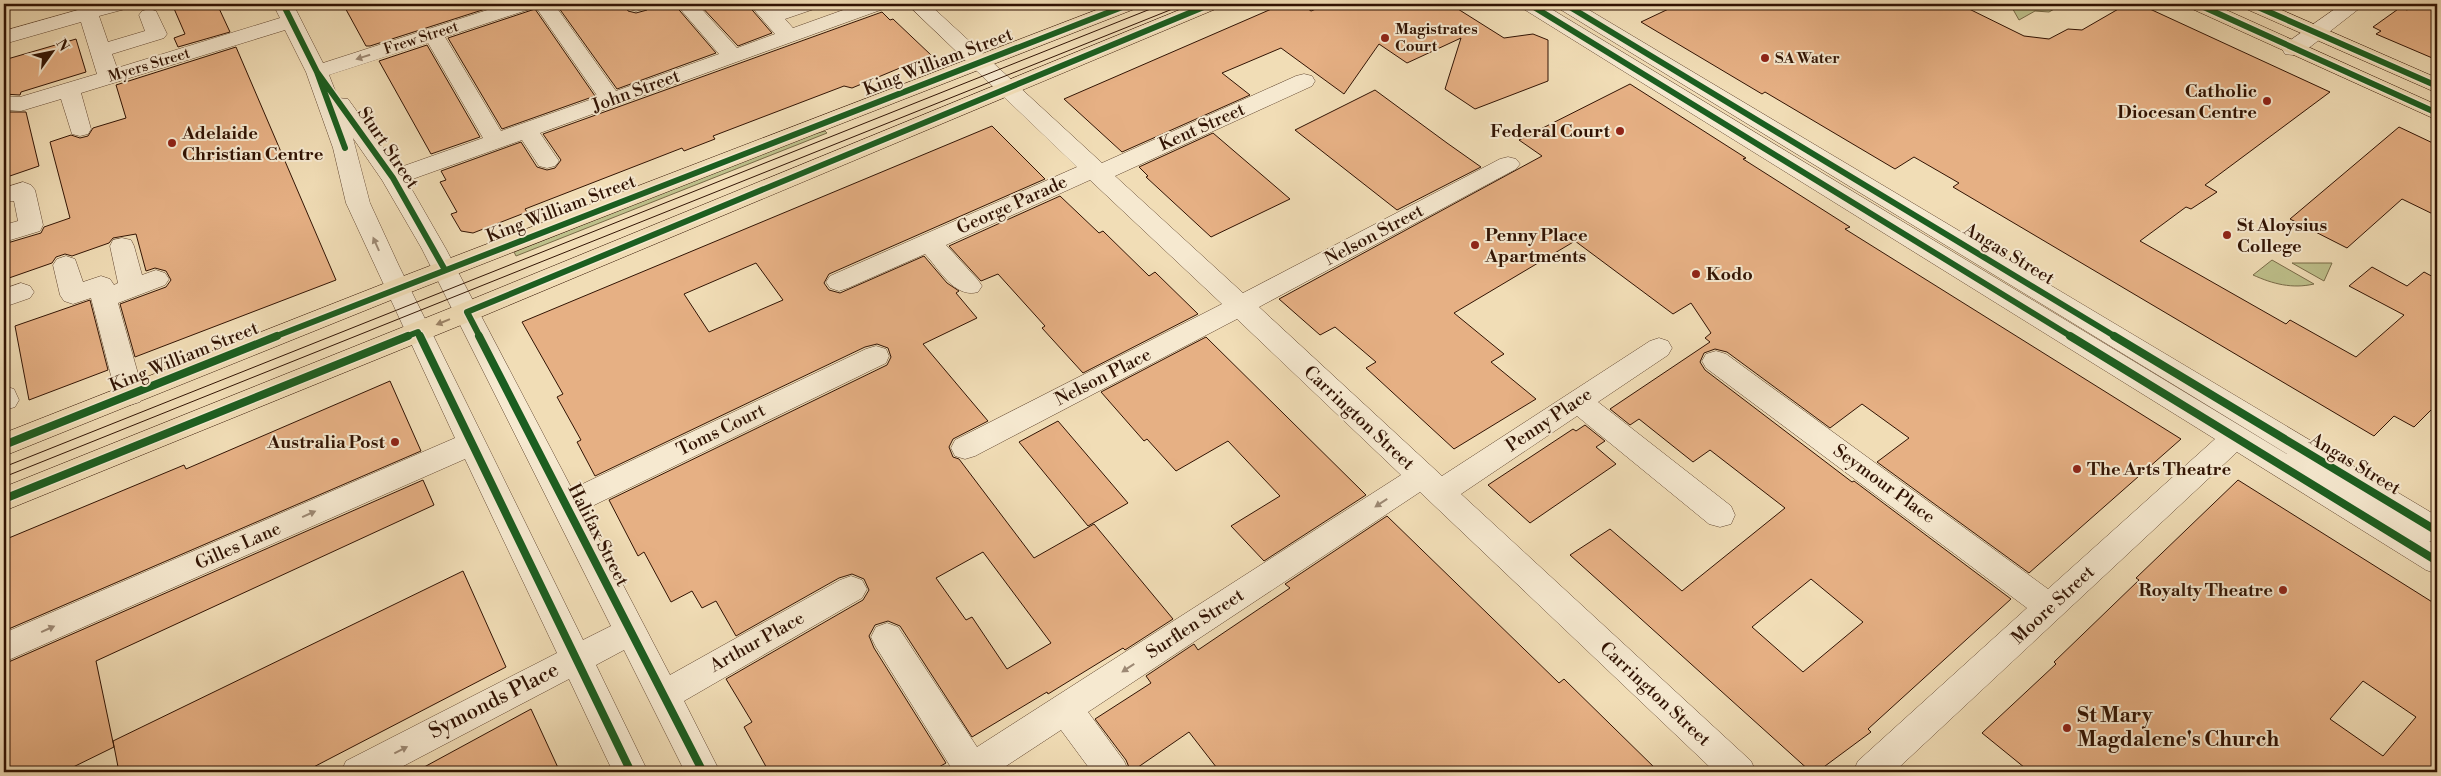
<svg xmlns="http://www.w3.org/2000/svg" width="2441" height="776" viewBox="0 0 2441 776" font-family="'Libre Bodoni',serif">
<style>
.green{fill:#bec08b;stroke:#786a47}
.building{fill:#e6b084;stroke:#311303;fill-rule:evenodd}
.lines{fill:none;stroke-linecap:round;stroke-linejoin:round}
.minor-casing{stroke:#614630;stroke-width:1}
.major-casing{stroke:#311303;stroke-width:1}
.minor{fill:#f6e9d0;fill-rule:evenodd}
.major{fill:#f1ddb6;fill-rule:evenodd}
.tram{stroke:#311303;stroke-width:1}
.cycleway-far1-casing{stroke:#f6e9d0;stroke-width:9}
.cycleway-casing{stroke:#f6e9d0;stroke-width:11}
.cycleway-far1{stroke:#1b5e20;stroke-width:6}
.cycleway{stroke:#1b5e20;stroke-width:8}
.oneway{fill:#9d8974}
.oneway2{fill:#9b8265}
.poi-dot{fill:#8f2418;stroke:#f6e9d0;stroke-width:2}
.labels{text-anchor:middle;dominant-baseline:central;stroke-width:4;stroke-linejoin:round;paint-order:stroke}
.far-poi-label{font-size:15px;font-weight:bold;fill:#311303;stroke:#f6e9d0;text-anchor:start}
.far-street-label{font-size:15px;fill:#311303;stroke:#f6e9d0}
.street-label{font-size:18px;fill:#311303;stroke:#f6e9d0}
.poi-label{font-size:18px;font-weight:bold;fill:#311303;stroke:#f6e9d0;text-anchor:start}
.near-street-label{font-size:21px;fill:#311303;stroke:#f6e9d0}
.near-poi-label{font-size:21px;font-weight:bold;fill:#311303;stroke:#f6e9d0;text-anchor:start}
</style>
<rect width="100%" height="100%" fill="#f1ddb6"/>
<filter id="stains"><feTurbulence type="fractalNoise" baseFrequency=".004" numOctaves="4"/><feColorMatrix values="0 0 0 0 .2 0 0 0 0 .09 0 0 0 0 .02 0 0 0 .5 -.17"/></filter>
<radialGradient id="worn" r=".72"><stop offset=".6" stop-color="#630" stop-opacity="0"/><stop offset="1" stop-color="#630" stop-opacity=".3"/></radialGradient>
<!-- green -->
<path class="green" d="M2010,4h53l-14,8 -14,-1 -16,9z
M825,131l2,2 -311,123 -2,-4 288,-115z
M2272,260l42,24c-22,5 -41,0 -61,-9z
M2292,263h40l-8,18z"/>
<!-- building -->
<path class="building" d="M172,4h45l13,28 -52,15 -4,-9 11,-4z
M343,4h158l-131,42h-4z
M556,4h69l3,7 8,2 11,-3 5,-6h22l42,49 -99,36z
M699,4h48l25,29 -34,13z
M1283,4h18l10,7 17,-7h122l54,34 29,-4 15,6v41l-73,28 -30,-20 16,-51 -54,25 -28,-19 -35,50 -63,-46 -59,25 28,22 -128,57 -58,-53z
M1679,4h280l65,32 25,3 19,-10 14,1 45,-26h12l191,88 -125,93 12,7 -26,17 -5,-2 -46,34 146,83 4,-4 66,37 48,-42 -55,-29 23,-19 35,19 17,-14 13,7v125l-23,23 -20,-11 -20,20 -421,-249 6,-4 -45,-26 -19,12 -130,-77 -3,2 -121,-72z
M2415,4h8l14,5v51l-61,-26 5,-3 -8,-4 28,-20 6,3z
M535,9l60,87 -93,33 -54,-91z
M882,12l8,8 3,-1 38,36 -79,33 -8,-2 -131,50 2,3 -31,12 -2,-3 -157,61 2,3 -54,21 -12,-2 -10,-17 6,-2 -17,-30 6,-2 -5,-9 80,-29 16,25 10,3 8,-2 6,-8 -18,-26z
M76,39l10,33 -65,20 -1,3 -16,-1v-34z
M427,45l53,92 -49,17 -52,-93z
M236,47l100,233 -201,77 -15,-53 46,-17 5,-7 -5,-9 -11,-3 -9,3 -10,-37 -23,4 -4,5 -37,13 -7,-2 -9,3 -4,6 -43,15 -5,-34 37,-11 3,-6 26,-9 -20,-76 21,-7 9,3 8,-2 5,-8 33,-10 -10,-33z
M1630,84l116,74 -3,1 107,68 -5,2 336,210 -152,134 -152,-111 32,-24 -47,-34 -32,24 -103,-76 -12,-3 -11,4 -4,9 5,8 147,112 2,-1 157,118 -143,130 3,3 -54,40h-6l-241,-217 40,-26 72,62 103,-83 -75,-58 -17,12 -54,-43 -9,6 -20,-16 100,-67 -5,-4 6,-5 -20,-30 -18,11 -98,-73 -121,72 50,41 -13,8 45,37 -82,50 -88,-81 10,-6 -41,-35 -15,8 -41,-36 263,-143 -23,-16zM1811,579l52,43 -60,50 -51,-45z
M1375,90l72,53 34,24 -84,43 -102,-80z
M4,112h22l13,54 -35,12z
M992,126l53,53 -216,95 -5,9 5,7 11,3 84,-37 23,27 12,8 -3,2 21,25 -54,26 65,77 -35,18 -4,8 4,10 6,2 75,99 60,-34 79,95 -48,31 -2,-2 -75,46 -1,-2 -75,45 -72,-111 -12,-5 -13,4 -6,11 5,12 72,115 -16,9h-161l-25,-45 8,-5 -26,-43 137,-79 6,-10 -5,-11 -12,-5 -13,4 -103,58 -20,-35 -14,7 -10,-17 -21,11 -27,-50 -6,4 -29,-56 278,-135 4,-8 -3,-9 -11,-4 -12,3 -270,129 -18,-34 4,-2 -24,-43 6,-3 -41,-72zM756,263l27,37 -74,32 -25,-38zM983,552l68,91 -44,26 -35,-52 -6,3 -30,-42z
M2399,127l38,18v71l-35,-17 -55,49 -57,-29z
M1213,133l77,66 -79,38 -65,-60 2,-1 -9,-9z
M1060,196l39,37 4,-2 46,45 6,-4 43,42 -115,59 -41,-45 3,-2 -47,-52 -17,7 -32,-35z
M90,300l18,70 -79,30 -14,-74z
M1206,337l160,158 -102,66 -33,-35 49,-30 -52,-55 -52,30 -29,-32 -3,2 -43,-49z
M390,381l31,70 -417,180v-91l180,-75 2,4z
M1058,421l70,82 -40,23 -69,-84z
M1585,425l20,16 -9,6 20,17 -86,59 -42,-38 85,-56 3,2z
M423,480l11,25 -338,156 18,86 -51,25h-59v-108z
M2238,480l199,125v167h-407l-48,-39 74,-69 -2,-2 85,-82 -3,-2zM2363,681l53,36 -33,39 -53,-37z
M1387,516l172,167 5,-4 95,93h-439l-31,-40 -58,40 -5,-12 -31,-41 56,-36 -5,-7 48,-32 4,6 92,-62 -5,-4z
M463,571l43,96 -202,105h-185l-6,-31z
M531,709l29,63h-145z"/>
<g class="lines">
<!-- minor casing -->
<g class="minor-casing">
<path id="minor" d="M99,4h33l-3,4 -30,8 9,26 37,-11 -6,-16 3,-4 7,-2 7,2 11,23 -3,4 -52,16 5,14 163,-50 -7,-14h20l30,59 183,-59h48l62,87 103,-37 -43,-50h21l40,44 38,-14 -26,-30h21l5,5 15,-5h30l-3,4 -32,11 8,9 67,-24h29l-3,4 -346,125 19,28 -4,5 -8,2 -8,-2 -17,-26 -115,41 39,68 126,240 294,-140 10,-3 10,3 3,7 -3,7 -302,147 86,165 170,-95 11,-4 11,4 5,9 -5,9 -178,103 36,71h-35l-61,-122 -28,15 52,107h-35l-44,-93 -177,93h-51l5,-11 211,-108 -92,-194 -461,203v-29l451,-195 -109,-235 -13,-55 -27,-76 -21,-42 -204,63 10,36 -3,5 -8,2 -8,-2 -11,-35 -40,12 -17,-1v-14l16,1 77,-23 -16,-52 -77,22v-13zM535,6l63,91 -97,34 -56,-94 88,-29zM428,43l55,95 -85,30 -50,-69 -10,-1 -9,-23zM353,138l29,42 40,69 189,377 -28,14 -184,-374 -29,-63z
M627,4h23l-3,4 -11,3 -7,-2z
M907,4h22l173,159 194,-87 8,-2 8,2 3,5 -3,5 -197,90 128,117 257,-134 8,-2 8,2 4,5 -4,5 -257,138 183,169 208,-135 9,-3 9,3 4,7 -4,7 -70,47 133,104 4,9 -4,9 -11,3 -11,-3 -132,-108 -116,78 290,267 5,11h-41l-295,-280 -332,220 36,49 5,11h-37l-31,-42 -64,42h-46l1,-3 -76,-122 -5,-10 5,-10 11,-4 11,4 79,120 424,-272 -164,-156 -262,137 -10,3 -10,-3 -4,-8 4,-8 267,-136 -132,-124 -144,65 32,35 4,6 -4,6c-23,7 -39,-23 -53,-38l-77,34 -9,3 -9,-3 -4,-6 4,-6 247,-109z
M1519,4h24l762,461 -747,-457 -3,-4h24l858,512v27l-8,-2 8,5v28l-11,-4 -189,-118 -343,320h-41l5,-11 169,-153 -321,-240 -4,-7 4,-7 10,-3 10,3 322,235 167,-150 -693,-431z
M2342,4h23l-64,50 -8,1 -8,-1 -3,-5 3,-5z
M23,182l8,3 4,5 8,35 -3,6 -36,11v-17l14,-4 -4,-20 -10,1v-14z
M122,238l9,2 3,6 8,29 14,-5 9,3 4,6 -4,6 -47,18 26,92 -4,7 -10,3 -10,-3 -4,-7 -25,-97 -18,6 -9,-3 -4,-6 -7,-30 4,-6 9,-3 9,3 8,23 18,-6 9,3 4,6 4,-2 -8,-37 3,-6z
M21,283l9,3 4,6 -4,6 -26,9v-18z
M4,386l10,3 5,11 -4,7 -10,3z"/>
</g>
<!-- major casing -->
<g class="major-casing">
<path id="major" d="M1112,4h28l-3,4 -731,286 -402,162v-23l384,-151z
M1194,4h27l-3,4 -742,311 -472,192v-24l454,-182z
M2187,4h26l224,101v15l-247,-112z
M2241,4h27l169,74v15l-193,-85z"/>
</g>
<!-- minor -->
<use href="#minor" class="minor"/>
<!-- major -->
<use href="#major" class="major"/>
<!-- tram -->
<path class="tram" d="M4,467l1159,-463
M4,477l1181,-473"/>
<!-- cycleway-far1 casing -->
<g class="cycleway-far1-casing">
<path id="cycleway-far1" d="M283,4l34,68 28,76
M1529,4l543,333
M1565,4l551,333
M2197,4l240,109
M2251,4l186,82
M317,72l76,106 52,92
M274,337l856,-333
M405,337l13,-5 2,5
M480,337l-13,-25 744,-308"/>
</g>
<!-- cycleway casing -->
<g class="cycleway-casing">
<path id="cycleway" d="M420,336l211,436
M479,336l224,436
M2070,336l367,225
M2114,336l323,195
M4,445l273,-109
M4,499l404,-163"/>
</g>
<!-- cycleway-far1 -->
<use href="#cycleway-far1" class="cycleway-far1"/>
<!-- cycleway -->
<use href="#cycleway" class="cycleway"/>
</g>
<!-- one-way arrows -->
<defs><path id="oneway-solid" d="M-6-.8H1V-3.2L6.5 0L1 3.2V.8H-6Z" transform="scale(1.25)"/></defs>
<g class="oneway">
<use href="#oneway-solid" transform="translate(363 57) rotate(162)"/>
<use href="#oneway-solid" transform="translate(376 244) rotate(-114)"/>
<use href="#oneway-solid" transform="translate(1381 503) rotate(147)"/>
<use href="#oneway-solid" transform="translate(309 514) rotate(-24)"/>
<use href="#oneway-solid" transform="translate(48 629) rotate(-24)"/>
<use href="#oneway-solid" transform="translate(1128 668) rotate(147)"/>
<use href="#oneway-solid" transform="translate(401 750) rotate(-27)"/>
</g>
<use class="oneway2" href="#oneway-solid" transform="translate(443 322) rotate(158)"/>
<!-- markers -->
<g class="poi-dot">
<circle cx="1385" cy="38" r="5"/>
<circle cx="1765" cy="58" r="5"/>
<circle cx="2267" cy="101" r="5"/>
<circle cx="1620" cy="131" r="5"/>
<circle cx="172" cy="143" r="5"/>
<circle cx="2227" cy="235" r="5"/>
<circle cx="1475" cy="245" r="5"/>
<circle cx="1696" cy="274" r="5"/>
<circle cx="395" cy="442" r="5"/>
<circle cx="2077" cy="469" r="5"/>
<circle cx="2283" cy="590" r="5"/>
<circle cx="2067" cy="728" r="5"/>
</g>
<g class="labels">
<!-- far-poi labels -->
<g class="far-poi-label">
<text x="1395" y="29">Magistrates<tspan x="1395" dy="17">Court</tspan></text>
<text x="1775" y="58">SA Water</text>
</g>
<!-- far-street labels -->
<g class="far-street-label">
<text transform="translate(421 38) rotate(-18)">Frew Street</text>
<text transform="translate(149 65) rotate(-17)">Myers Street</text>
</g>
<!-- street labels -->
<g class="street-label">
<text transform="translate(938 62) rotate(-21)">King William Street</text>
<text transform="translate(636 91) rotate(-20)">John Street</text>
<text transform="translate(1202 127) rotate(-24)">Kent Street</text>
<text transform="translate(388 148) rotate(56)">Sturt Street</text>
<text transform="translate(1012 205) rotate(-24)">George Parade</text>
<text transform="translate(561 209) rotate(-21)">King William Street</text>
<text transform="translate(1374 235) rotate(-28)">Nelson Street</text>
<text transform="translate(2009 254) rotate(31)">Angas Street</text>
<text transform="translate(184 357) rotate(-22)">King William Street</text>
<text transform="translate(1103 377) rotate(-27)">Nelson Place</text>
<text transform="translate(1359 418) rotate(43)">Carrington Street</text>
<text transform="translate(1549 420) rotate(-34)">Penny Place</text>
<text transform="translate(721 430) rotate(-26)">Toms Court</text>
<text transform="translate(2355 464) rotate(31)">Angas Street</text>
<text transform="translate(1884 484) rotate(36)">Seymour Place</text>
<text transform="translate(598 535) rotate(63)">Halifax Street</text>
<text transform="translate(238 546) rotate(-24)">Gilles Lane</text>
<text transform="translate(2053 605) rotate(-43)">Moore Street</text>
<text transform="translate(1195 624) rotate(-33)">Surflen Street</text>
<text transform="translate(757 642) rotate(-29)">Arthur Place</text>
<text transform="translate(1655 694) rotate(43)">Carrington Street</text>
</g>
<!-- poi labels -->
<g class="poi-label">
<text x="2257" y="91" text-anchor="end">Catholic<tspan x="2257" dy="21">Diocesan Centre</tspan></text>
<text x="1610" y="131" text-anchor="end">Federal Court</text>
<text x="182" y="133">Adelaide<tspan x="182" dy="21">Christian Centre</tspan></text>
<text x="2237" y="225">St Aloysius<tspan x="2237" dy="21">College</tspan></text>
<text x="1485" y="235">Penny Place<tspan x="1485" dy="21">Apartments</tspan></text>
<text x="1706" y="274">Kodo</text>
<text x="385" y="442" text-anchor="end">Australia Post</text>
<text x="2087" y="469">The Arts Theatre</text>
<text x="2273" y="590" text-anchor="end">Royalty Theatre</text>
</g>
<!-- near-street labels -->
<g class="near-street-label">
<text transform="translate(494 701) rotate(-27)">Symonds Place</text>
</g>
<!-- near-poi labels -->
<g class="near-poi-label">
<text x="2077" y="716">St Mary<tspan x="2077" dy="24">Magdalene's Church</tspan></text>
</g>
</g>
<!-- margin -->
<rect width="2441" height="776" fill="none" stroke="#f1ddb6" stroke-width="20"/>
<rect x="5" y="5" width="2431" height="766" fill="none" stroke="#311303" stroke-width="2.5"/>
<rect x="10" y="10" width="2421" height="756" fill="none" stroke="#311303"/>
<!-- north arrow -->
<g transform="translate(52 52) rotate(57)" stroke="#f6e9d0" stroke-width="4" paint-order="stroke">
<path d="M0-4L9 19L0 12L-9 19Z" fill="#311303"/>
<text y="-8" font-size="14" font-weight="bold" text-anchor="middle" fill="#311303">N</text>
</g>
<rect width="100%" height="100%" filter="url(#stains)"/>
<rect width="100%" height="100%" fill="url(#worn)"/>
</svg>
